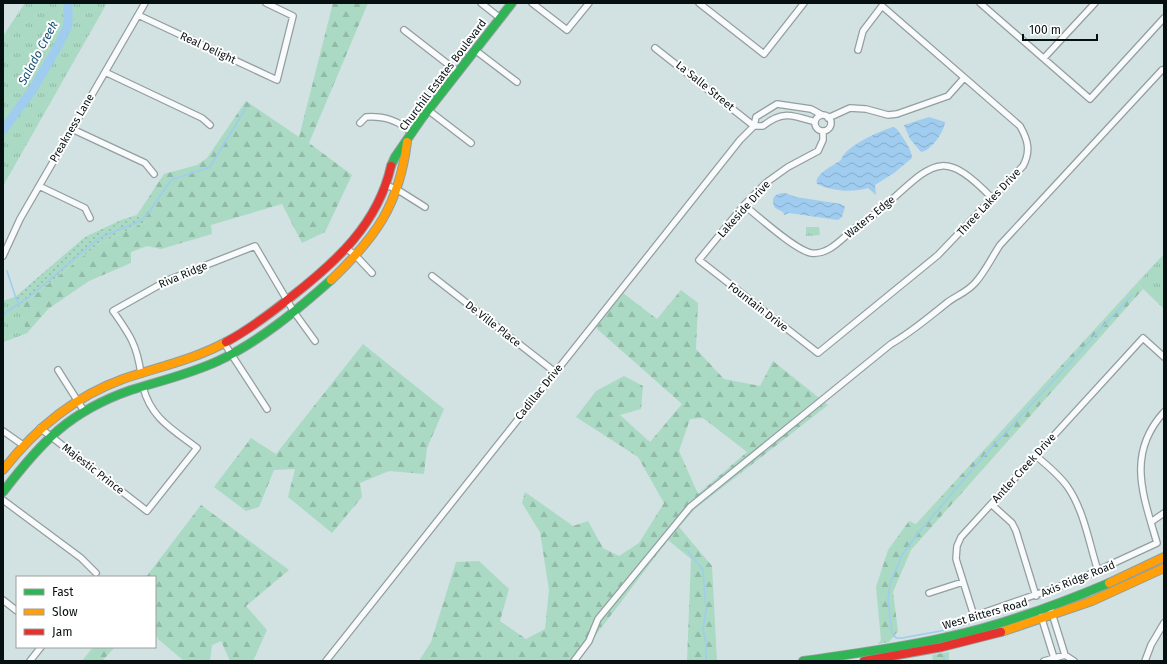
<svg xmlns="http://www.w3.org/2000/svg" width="1167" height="664" viewBox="0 0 1167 664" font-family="'Fira Sans',sans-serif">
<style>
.grass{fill:url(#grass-dots)}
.forest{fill:url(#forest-firs);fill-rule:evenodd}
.park{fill:url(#park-tufts)}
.pitch{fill:#aadac4}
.water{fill:url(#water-waves)}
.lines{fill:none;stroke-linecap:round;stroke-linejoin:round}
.stream{stroke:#9fccef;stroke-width:1.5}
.river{stroke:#9fccef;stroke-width:9}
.street-casing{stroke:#939e9f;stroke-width:8}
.fast-casing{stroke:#939e9f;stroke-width:10}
.slow-casing{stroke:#939e9f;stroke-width:10}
.jam-casing{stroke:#939e9f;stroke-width:10}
.street{stroke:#f8fafb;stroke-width:5.5}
.fast{stroke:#30b455;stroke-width:8}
.slow{stroke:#ff9f0a;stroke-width:8}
.jam{stroke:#e5322d;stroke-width:8}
.labels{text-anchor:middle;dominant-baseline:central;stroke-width:4;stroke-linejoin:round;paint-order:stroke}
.street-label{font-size:11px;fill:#071011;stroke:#fff}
.water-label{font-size:12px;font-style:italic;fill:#164e76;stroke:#fff}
</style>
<defs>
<pattern id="grass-dots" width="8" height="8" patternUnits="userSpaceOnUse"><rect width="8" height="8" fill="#aadac4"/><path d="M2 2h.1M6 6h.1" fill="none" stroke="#91baa7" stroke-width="1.8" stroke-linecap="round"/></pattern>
<pattern id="forest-firs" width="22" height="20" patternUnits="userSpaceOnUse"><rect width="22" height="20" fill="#aadac4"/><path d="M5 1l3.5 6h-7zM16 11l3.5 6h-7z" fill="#91baa7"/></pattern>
<pattern id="park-tufts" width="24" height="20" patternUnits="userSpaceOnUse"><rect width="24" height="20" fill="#aadac4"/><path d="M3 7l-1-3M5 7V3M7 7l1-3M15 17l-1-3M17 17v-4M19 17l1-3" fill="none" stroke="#91baa7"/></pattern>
<pattern id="water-waves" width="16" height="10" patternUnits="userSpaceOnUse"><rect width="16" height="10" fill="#9fccef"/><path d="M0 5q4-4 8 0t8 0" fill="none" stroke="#87aecc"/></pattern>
</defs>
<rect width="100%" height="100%" fill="#d2e1e2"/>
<!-- grass -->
<path class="grass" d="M137,215l9,7 -47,22 -81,64 -3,-11 70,-60 36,-17z"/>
<!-- forest -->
<path class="forest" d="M333,3h35l-59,140 43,32 -27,57 -23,11 -20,-39 -71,21 1,9 -51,15 -14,-3 -16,6v11l-42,18 -41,28 -21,24 -24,9v-41l12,-4 3,11 81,-64 47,-22 -9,-7 27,-41 33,-9 10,-7 39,-57 53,36z
M1137,283l6,6 -232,261 -18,42 5,39 -9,11 -11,2 3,-4 -5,-53 12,-37 21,-29 7,3z
M681,290l17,13 -2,46 28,30 36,7 13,-25 55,44 -132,103 -17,19 33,39 5,95h-30l4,-102 -23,-19 -92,121h-157l12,-19 25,-80 23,-1 30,28 -9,32 26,18 19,-10 4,-39 -9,-58 -18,-29 3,-11 48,34 15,-5 15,27 16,8 20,-13 25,-40 -26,-46 -62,-40 20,-26 28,-15 19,10 -2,23 -21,6 30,27 32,-38 -86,-76 27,-35 34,26zM703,418l44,34 -49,42 -19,-43 11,-32z
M363,344l81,65 -17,39 -3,26 -35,-3 -29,12 2,14 -30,36 -44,-36 7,-28 -21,1 -15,37 -13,4 -32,-24 37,-49 25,16z
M201,505l88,65 -43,36 21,24 -14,31h-23l-9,-20 -9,4 -2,16h-26l-26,-22 -3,-7v-55h-9z
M93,647h22l-12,13 -21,1z
M949,652v9h-16l-1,-6z"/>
<!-- park -->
<path class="park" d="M25,3h82l-104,183v-150z
M806,227h13l1,8 -14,1z
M1164,254v55l-27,-26z
M15,297l12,36 -24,9v-41z"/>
<!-- pitch -->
<path class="pitch" d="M1154 276a5 5 0 1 1 10 0a5 5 0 1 1-10 0Z"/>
<!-- water -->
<path class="water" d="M929,117l16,5c-1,10 -14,29 -24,30l-11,-13 -6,-14z
M893,127l3,1c6,8 16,21 16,30l-18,15 -19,12 1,10 -8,-7c-16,5 -36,3 -51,-4 -3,-10 16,-18 24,-24 4,-14 39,-29 52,-33z
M785,193l11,4 45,7 4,3 -3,10 -4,3 -49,-7 -5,2 -1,-3 -8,-4c-5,-10 0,-15 10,-15z"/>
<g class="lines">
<!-- stream -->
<path class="stream" d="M7,271l11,33
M3,314l26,-17 70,-59 41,-17 7,-6 24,-35 39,-13 36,-59
M687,550l16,20 3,40 -3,19 3,15v17
M946,630l22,-6 3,-4
M946,632v-2l-44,8h-6l-4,-5 -4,-33 2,-16 12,-29 17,-23 65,-76 148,-161
M944,656v5"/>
<!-- river -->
<path class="river" d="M3,130l30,-41 24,-41 11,-23v-22"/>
<!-- street casing -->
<g class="street-casing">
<path id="street" d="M481,3l19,15
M532,3l35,27 22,-27
M699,3l65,51 40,-51
M980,3l110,96 74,-81
M138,15l139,65 16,-64 -27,-13
M404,30l54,42
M655,48l99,78
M475,50l42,32
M1044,58l51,-55
M105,72l97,46 8,7
M428,110l43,33
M815 123a8 8 0 1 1 16 0a8 8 0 1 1-16 0Z
M828,118l22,-10 16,1 22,6 9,-1 51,-18 16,-18
M360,123l6,-6c18,-1 32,3 46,16
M754,126l2,-9 21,-13 34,5 11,6
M754,126h9c19,-16 30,-11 52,-4
M72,129l73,34 9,11
M823,131v9l-5,11 -30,16 -21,15 -23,23 -45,55 119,93 120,-98 85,-89c8,-15 5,-26 -3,-40l-138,-120 -19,25 -5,19
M386,185l12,5 27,17
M39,186l46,22 5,10
M744,205c15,12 51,45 67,48 15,2 27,-10 37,-19 12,-11 27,-19 39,-30 47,-42 56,-57 106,-5
M346,248l10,8 16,17
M3,256l17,-37 125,-216
M432,276l123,96
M224,343l43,66
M1164,357l-21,-19 -182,199 -4,9 -1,13 18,57 101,-35 82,-38c-14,-48 -31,-89 7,-131
M58,370l26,41
M141,374c-4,-29 -11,-39 -28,-63l55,-31 87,-34 39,66 21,29
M40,428l107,83 50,-63c-25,-19 -46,-30 -54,-61
M3,431l20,14
M1036,456c11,9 22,18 31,30 17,24 22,57 31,85
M3,500l78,58 15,15
M991,504l21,19 4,8 20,65
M1151,522l13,-9
M929,593l34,-11
M3,600l14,11
M1050,607l15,48
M1041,616l13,42
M30,661l11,-14
M326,661l414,-521 14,-14
M574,661l15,-20 9,-22 92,-112 201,-163c21,-12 38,-27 57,-42 9,-7 18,-9 27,-19 10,-11 17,-26 25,-38l162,-175
M1044,661l21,-6 9,6
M1145,661l6,-16 13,-22"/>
</g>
<!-- fast casing -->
<g class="fast-casing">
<path id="fast" d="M391,166l4,-9 27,-39 90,-115
M3,492c38,-50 67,-81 128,-102 29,-9 59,-16 87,-29 42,-20 78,-50 113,-81
M803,661c48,-7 97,-13 144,-24 56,-12 110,-32 162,-54"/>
</g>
<!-- slow casing -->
<g class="slow-casing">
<path id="slow" d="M331,280c45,-43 68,-75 76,-138
M3,470c32,-41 70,-73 120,-91 35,-12 70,-19 103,-37
M1109,583l55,-26
M1001,632l91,-31 72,-33"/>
</g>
<!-- jam casing -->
<g class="jam-casing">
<path id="jam" d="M226,342c24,-13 45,-29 65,-45 45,-35 87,-73 100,-131
M864,661l78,-14 59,-15"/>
</g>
<!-- street -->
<use href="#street" class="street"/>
<!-- fast -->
<use href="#fast" class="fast"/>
<!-- slow -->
<use href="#slow" class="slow"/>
<!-- jam -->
<use href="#jam" class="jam"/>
</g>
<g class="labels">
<!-- street labels -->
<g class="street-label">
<text transform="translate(208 48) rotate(25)">Real Delight</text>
<text transform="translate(443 75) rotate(-53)">Churchill Estates Boulevard</text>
<text transform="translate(705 86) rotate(39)">La Salle Street</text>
<text transform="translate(72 128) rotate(-60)">Preakness Lane</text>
<text transform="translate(989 202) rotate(-47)">Three Lakes Drive</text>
<text transform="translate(744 209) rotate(-48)">Lakeside Drive</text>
<text transform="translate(870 217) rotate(-39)">Waters Edge</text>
<text transform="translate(183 275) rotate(-23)">Riva Ridge</text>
<text transform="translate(758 307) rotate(38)">Fountain Drive</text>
<text transform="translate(493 324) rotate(38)">De Ville Place</text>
<text transform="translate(539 392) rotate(-51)">Cadillac Drive</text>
<text transform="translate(1024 468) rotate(-48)">Antler Creek Drive</text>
<text transform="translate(93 469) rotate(38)">Majestic Prince</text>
<text transform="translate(1078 579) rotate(-22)">Axis Ridge Road</text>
<text transform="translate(985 614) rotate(-16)">West Bitters Road</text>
</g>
<!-- water labels -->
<g class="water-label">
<text transform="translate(38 53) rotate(-62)">Salado Creek</text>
</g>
</g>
<!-- border -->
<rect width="1167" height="664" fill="none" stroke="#071011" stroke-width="8"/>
<!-- legend -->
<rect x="16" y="576" width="140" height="72" fill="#ffffff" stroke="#9c9fa0"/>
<rect x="24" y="589" width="20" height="6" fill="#30b455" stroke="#9c9fa0"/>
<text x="52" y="596" font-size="12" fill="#071011">Fast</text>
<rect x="24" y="609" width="20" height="6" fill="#ff9f0a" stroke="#9c9fa0"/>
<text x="52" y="616" font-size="12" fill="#071011">Slow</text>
<rect x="24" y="629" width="20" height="6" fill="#e5322d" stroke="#9c9fa0"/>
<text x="52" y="636" font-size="12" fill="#071011">Jam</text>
<!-- scale -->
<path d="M1023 34v6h74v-6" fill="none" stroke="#071011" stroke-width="2"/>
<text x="1029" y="34" font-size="12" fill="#071011" stroke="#ffffff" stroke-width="3" paint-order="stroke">100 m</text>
</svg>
